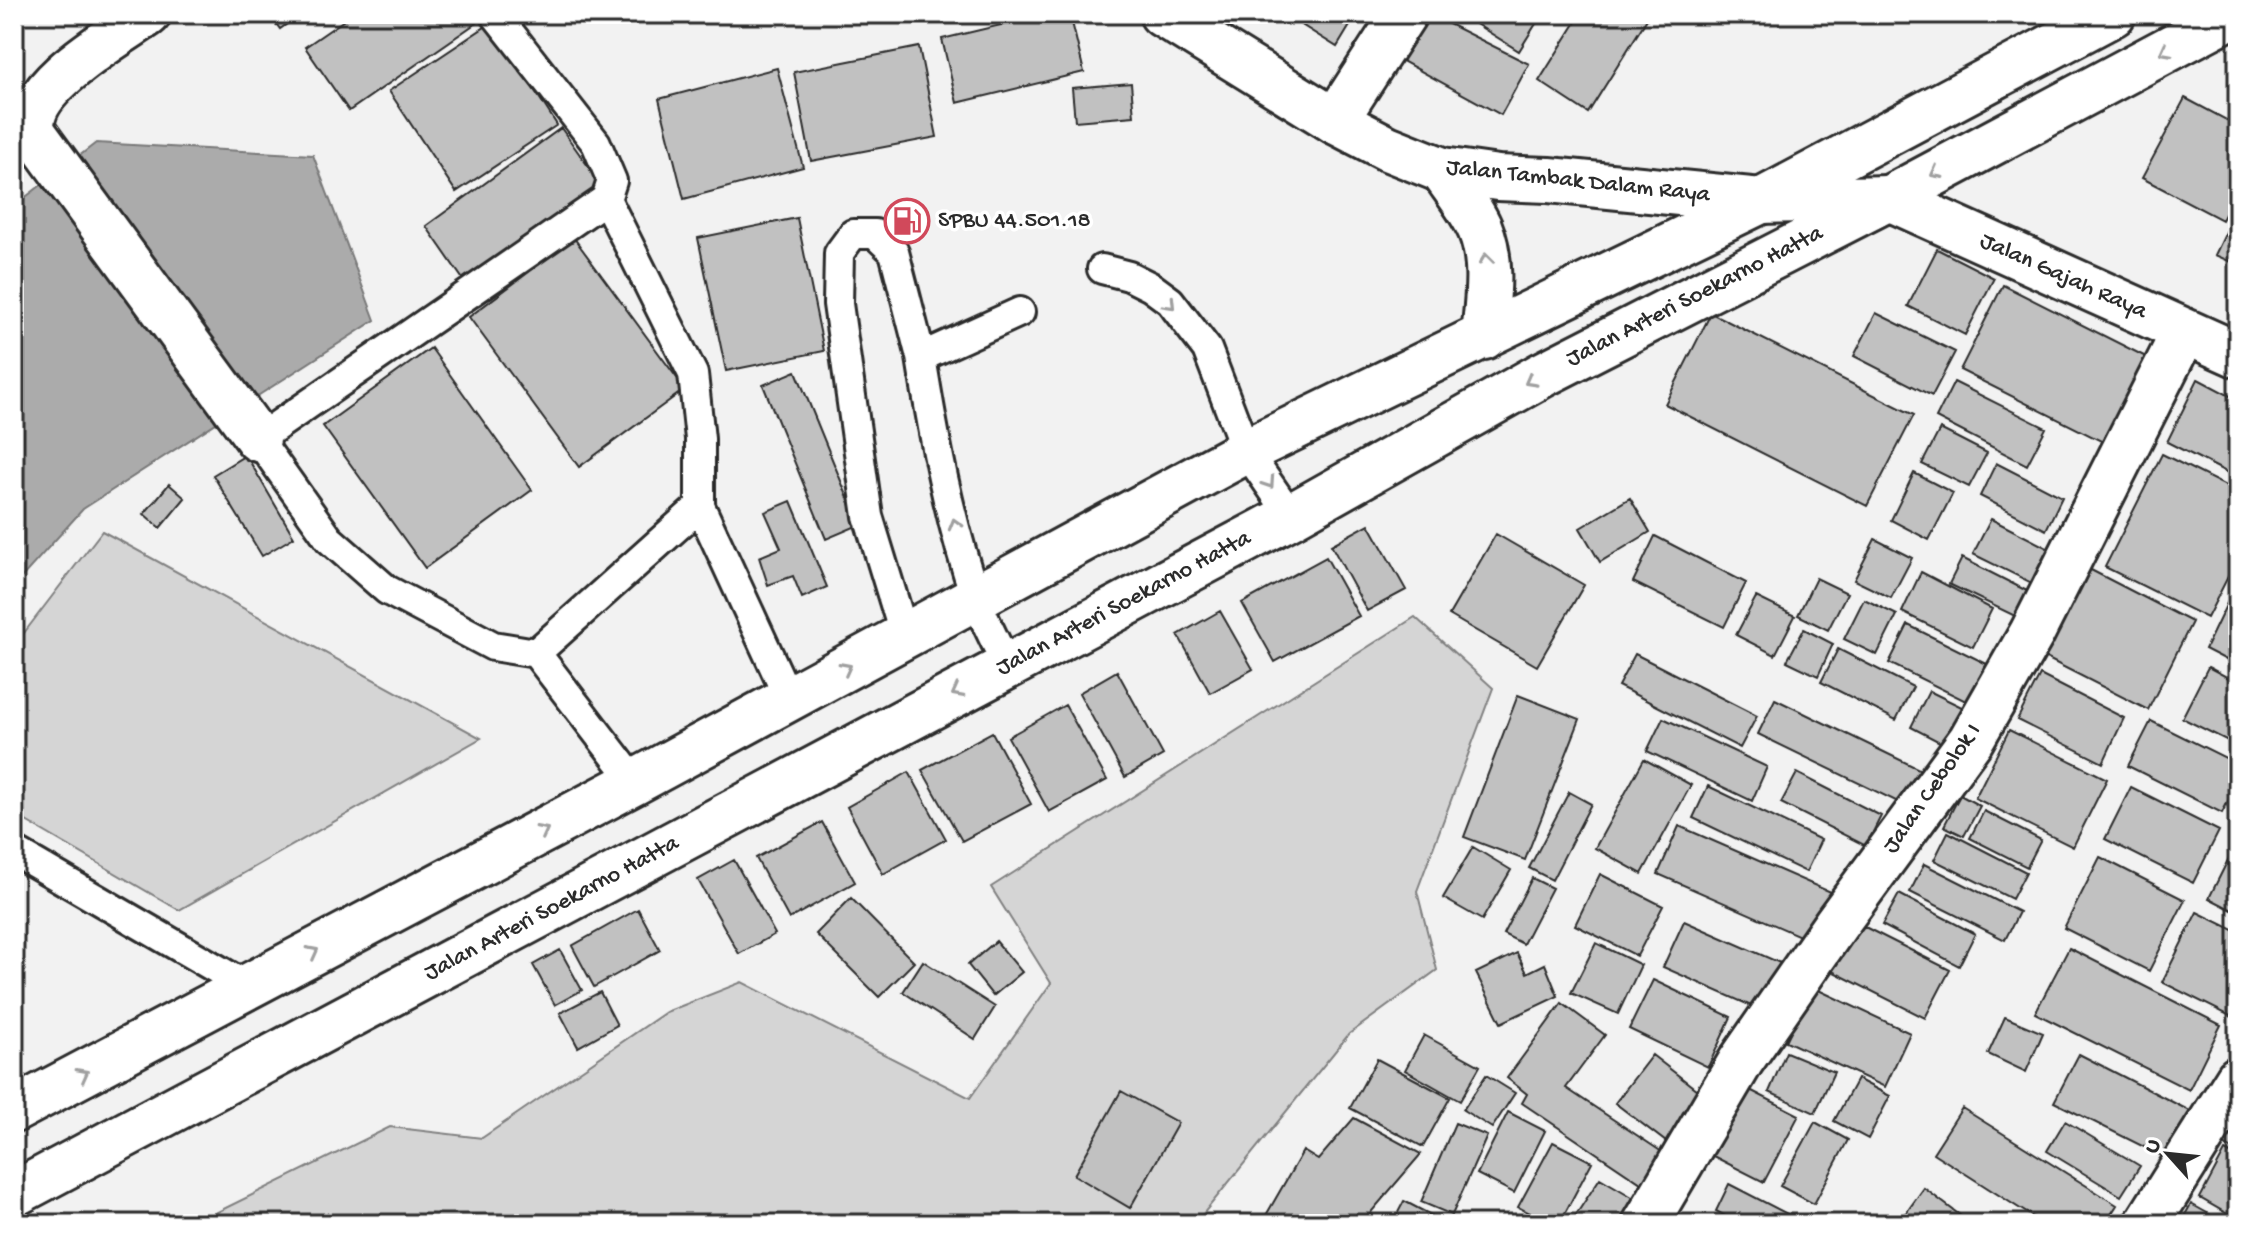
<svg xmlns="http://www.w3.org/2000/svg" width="2252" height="1238" viewBox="0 0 2252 1238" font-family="'Gochi Hand',sans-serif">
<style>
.green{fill:#d5d5d5;stroke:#808080;stroke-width:2}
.water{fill:#ababab;stroke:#787878;stroke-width:2}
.building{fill:#c1c1c1;stroke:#2b2b2b;stroke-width:2}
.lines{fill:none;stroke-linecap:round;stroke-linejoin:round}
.lane-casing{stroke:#2b2b2b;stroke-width:34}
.street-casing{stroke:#2b2b2b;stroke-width:50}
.secondary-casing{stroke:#2b2b2b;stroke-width:50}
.primary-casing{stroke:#2b2b2b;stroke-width:50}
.lane{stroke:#fff;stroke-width:28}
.street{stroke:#fff;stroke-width:44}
.secondary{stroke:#fff;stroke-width:44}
.primary{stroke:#fff;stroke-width:44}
.oneway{stroke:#a0a0a0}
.labels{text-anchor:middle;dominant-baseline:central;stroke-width:7;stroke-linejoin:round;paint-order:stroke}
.street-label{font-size:24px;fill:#2b2b2b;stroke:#fff}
.poi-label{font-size:24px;fill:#2b2b2b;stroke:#fff;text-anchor:start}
</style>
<rect width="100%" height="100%" fill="#f2f2f2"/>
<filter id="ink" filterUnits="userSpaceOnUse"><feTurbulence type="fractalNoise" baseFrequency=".0125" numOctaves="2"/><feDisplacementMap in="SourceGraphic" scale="16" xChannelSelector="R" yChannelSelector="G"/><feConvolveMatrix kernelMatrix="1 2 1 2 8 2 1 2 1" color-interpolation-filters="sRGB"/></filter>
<g filter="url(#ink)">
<!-- green -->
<path class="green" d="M102,531l379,207 -302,172 -165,-96v-168z
M1415,617l78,71 -76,203 20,79 -88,64 -154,190h-1002l197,-97 92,11 184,-126 76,-30 228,116 81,-115 -60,-96z"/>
<!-- water -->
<path class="water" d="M96,143l217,12 62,165 -292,189 -69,77v-380z"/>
<!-- building -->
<path class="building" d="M269,14h32l-21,15z
M353,14h121l5,7 -130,90 -44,-64z
M1047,14h23l14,58 -127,31 -15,-64z
M1284,14h73l-20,33z
M1411,14h18l100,50 -28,51 -117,-64z
M1460,14h82l-23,37z
M1581,14h69l-62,99 -49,-32z
M491,23l66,102 -101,67 -67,-101z
M919,47l18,90 -126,24 -17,-89z
M777,68l26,99 -119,32 -25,-100z
M1131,83l3,33 -59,5 -3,-33z
M2185,98l53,28v64l-16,30 -80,-42z
M561,128l44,62 -136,98 -43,-62z
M2238,207v58l-23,-10z
M797,218l27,133 -98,20 -28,-133z
M574,238l111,151 -106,78 -110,-150z
M1937,249l57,29 -29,57 -57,-29z
M2003,285l145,73 -43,85 -145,-73z
M1711,313l203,102 -47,91 -202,-102z
M1876,313l79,39 -23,44 -78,-40z
M431,348l101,142 -107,78 -102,-142z
M796,371l63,154 -33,14 -63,-154z
M2198,379l40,21v78l-71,-36z
M1954,382l92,46 -19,37 -91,-47z
M1940,429l47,24 -18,34 -47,-23z
M2162,454l76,38v65l-31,61 -102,-51z
M246,455l48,82 -32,19 -49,-81z
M1996,463l66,34 -16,33 -66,-34z
M1914,473l39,20 -24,47 -38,-20z
M169,484l16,14 -25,30 -16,-14z
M1630,498l20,34 -50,30 -20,-34z
M791,501l36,86 -25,11 -9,-22 -25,9 -9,-28 22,-9 -16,-36z
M1991,519l70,36 -17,34 -71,-35z
M1369,524l37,66 -39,21 -36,-66z
M1496,534l88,51 -47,81 -88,-51z
M1655,536l91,47 -22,44 -91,-45z
M1875,539l37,19 -21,40 -37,-18z
M1326,557l33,59 -84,46 -33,-59z
M1962,558l69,35 -12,25 -70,-34z
M2087,568l105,54 -44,88 -106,-54z
M1921,572l71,37 -19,38 -71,-35z
M1816,578l31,15 -19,37 -30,-15z
M2231,595l7,4v67l-33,-17z
M1756,597l39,19 -20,39 -39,-20z
M1864,599l33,16 -20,40 -33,-16z
M1220,611l33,58 -43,24 -32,-58z
M1908,625l93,46 -19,38 -93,-46z
M1804,629l29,15 -15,32 -31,-15z
M1838,649l75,38 -17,33 -75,-38z
M1635,654l122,62 -17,32 -122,-62z
M2208,667l30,16v44l-8,15 -48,-24z
M1117,671l46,84 -38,22 -46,-84z
M2040,675l84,43 -21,45 -86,-43z
M1929,691l45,22 -19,37 -44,-23z
M1518,695l62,24 -55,141 -61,-23z
M1775,699l146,71 -17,35 -146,-71z
M1065,705l42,75 -58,32 -41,-75z
M1663,718l104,49 -15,34 -105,-50z
M2151,721l87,43v18l-16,31 -94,-47z
M2009,730l98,49 -34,68 -98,-49z
M992,732l39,72 -69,37 -40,-71z
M1644,759l47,26 -49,89 -47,-26z
M909,772l37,67 -63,35 -36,-67z
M1797,773l84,43 -15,30 -85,-43z
M1708,786l113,54 -15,32 -113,-54z
M2131,787l88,44 -26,52 -88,-44z
M1569,792l22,12 -39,76 -23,-12z
M1960,795l20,11 -16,30 -20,-10z
M1984,811l57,29 -14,27 -57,-29z
M822,822l33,60 -66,37 -33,-61z
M1679,826l151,66 -21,48 -151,-66z
M1948,832l78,40 -14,27 -78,-39z
M2238,840v73l-29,-15z
M1473,847l38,23 -29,50 -39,-22z
M2100,857l85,43 -36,71 -85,-43z
M734,860l41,74 -36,20 -41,-74z
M1924,864l95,48 -14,28 -95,-48z
M1600,874l63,32 -26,50 -62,-31z
M1532,878l20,10 -29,56 -20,-10z
M1899,894l76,40 -16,32 -77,-41z
M851,898l63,64 -35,35 -63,-63z
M638,909l22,41 -66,37 -22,-41z
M2197,912l41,20v88l-76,-38z
M1684,921l103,45 -20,47 -104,-46z
M1855,922l95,48 -25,48 -95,-48z
M996,941l26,31 -29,24 -25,-31z
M1596,943l45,22 -23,49 -47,-21z
M2069,948l152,77 -32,65 -154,-77z
M560,950l22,40 -27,15 -22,-40z
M1517,953l10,20 18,-9 13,32 -57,27 -25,-50z
M923,961l72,46 -20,32 -72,-47z
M1653,980l78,37 -23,50 -79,-38z
M1812,987l98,46 -25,54 -99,-46z
M600,992l17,33 -39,22 -18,-34z
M1562,1003l43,32 -39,53 99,66 -21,31 -122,-82 5,-9 -20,-16z
M2005,1017l38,16 -17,39 -38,-18z
M1424,1035l56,31 -20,35 -55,-31z
M1786,1052l48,20 -19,41 -46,-21z
M2079,1054l113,58 -24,47 -114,-57z
M1652,1055l54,42 -36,48 -55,-42z
M1377,1059l73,39 -27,49 -73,-39z
M1486,1075l29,18 -23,35 -29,-18z
M1857,1079l33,17 -22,43 -34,-18z
M1744,1087l55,28 -35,67 -55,-28z
M1121,1091l57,32 -48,85 -56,-33z
M2238,1098v55l-23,-13z
M1962,1108l155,97 -12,19h-61l-111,-71z
M1508,1112l37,19 -31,62 -37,-19z
M1354,1118l67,36 -49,57 -7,13h-104l42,-73 15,9z
M2065,1121l75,45 -19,30 -74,-45z
M1815,1122l33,18 -34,64 -34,-18z
M1455,1123l32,13 -35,79 -31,-13z
M1553,1142l39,20 -33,62h-8l-33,-17z
M2225,1151l13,7v62l-38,-22z
M1600,1178l39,23 -14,23h-55z
M1729,1184l70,36 -2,4h-57l-24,-13z
M1924,1188l37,28 -5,8h-58z
M1404,1201l44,23h-56z
M2191,1204l36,20h-47z"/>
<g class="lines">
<!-- lane casing -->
<g class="lane-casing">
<path id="lane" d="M495,14l101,129 16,38 -6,18 -348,240 71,100 58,51 106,56 43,7 164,-147v-67l-7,-65 -87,-175
M1102,269l27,7 22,11 19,14 37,48 39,102 45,65
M700,506l89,193
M905,637l-37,-121 -30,-212 1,-51 14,-19h22l19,18 27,105
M536,653l99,129
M1007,666c-10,-22 -23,-45 -31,-68 -27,-78 -42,-160 -55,-241l99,-45
M14,851l234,136"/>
</g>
<!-- street casing -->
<g class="street-casing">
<path id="street" d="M148,14c-33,23 -125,74 -115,118l225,307
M1335,121l69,-107
M1645,1224l96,-163 95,-137 135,-184 61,-107 152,-301
M2147,1224l91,-145"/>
</g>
<!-- secondary casing -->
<g class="secondary-casing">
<path id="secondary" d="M1162,14l173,107 52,27 55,22 56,8 51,2 212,21 128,-3 349,157"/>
</g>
<!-- primary casing -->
<g class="primary-casing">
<path id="primary" d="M1442,170c13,19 29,38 38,59 14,34 7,73 4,108
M14,1110l621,-328 611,-331 515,-250 352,-187
M14,1194l1277,-678 251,-141 347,-177 345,-184"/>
</g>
<!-- lane -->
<use href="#lane" class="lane"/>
<!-- street -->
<use href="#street" class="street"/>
<!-- secondary -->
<use href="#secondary" class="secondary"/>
<!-- primary -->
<use href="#primary" class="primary"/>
</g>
<!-- one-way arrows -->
<defs><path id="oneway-chevron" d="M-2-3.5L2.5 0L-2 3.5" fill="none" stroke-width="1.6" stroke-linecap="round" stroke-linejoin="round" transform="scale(2)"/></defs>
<g class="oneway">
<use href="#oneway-chevron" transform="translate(2165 51) rotate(152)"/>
<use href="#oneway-chevron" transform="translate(1936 173) rotate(152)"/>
<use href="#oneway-chevron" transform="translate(1486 259) rotate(-97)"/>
<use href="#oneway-chevron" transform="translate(1170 304) rotate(46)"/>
<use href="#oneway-chevron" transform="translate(1530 381) rotate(151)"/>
<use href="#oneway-chevron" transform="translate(1269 483) rotate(56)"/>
<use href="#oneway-chevron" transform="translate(955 524) rotate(-106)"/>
<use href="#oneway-chevron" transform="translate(846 668) rotate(-28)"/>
<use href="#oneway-chevron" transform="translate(957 692) rotate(152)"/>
<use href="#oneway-chevron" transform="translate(543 831) rotate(-28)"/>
<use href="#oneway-chevron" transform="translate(313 952) rotate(-28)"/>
<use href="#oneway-chevron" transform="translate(83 1074) rotate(-28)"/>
</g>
</g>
<!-- icons -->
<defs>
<g id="fuel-ring" transform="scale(2.3)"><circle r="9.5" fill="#fff" stroke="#d1495b" stroke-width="1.5"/><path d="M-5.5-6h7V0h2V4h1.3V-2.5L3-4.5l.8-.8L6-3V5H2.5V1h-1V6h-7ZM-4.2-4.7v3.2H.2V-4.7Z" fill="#d1495b"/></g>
</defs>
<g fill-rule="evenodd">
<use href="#fuel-ring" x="907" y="221"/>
</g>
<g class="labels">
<!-- street labels -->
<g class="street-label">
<text transform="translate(1578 182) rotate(6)">Jalan Tambak Dalam Raya</text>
<text transform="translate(2063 277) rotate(24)">Jalan Gajah Raya</text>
<text transform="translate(1695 297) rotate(-27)">Jalan Arteri Soekarno Hatta</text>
<text transform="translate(1124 604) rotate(-28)">Jalan Arteri Soekarno Hatta</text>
<text transform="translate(1933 789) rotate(-55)">Jalan Cebolok I</text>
<text transform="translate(552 909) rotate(-28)">Jalan Arteri Soekarno Hatta</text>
</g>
<!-- poi labels -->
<g class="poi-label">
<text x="938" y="221">SPBU 44.501.18</text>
</g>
</g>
<!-- margin -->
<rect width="2252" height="1238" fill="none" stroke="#fff" stroke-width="48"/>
<rect x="24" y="24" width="2204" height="1190" fill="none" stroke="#2b2b2b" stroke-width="3" filter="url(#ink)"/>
<!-- north arrow -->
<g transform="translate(2168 1154) rotate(297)" stroke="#ffffff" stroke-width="6" paint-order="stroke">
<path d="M0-6L14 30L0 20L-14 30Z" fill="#2b2b2b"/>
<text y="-12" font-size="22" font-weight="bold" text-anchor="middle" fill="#2b2b2b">U</text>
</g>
</svg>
